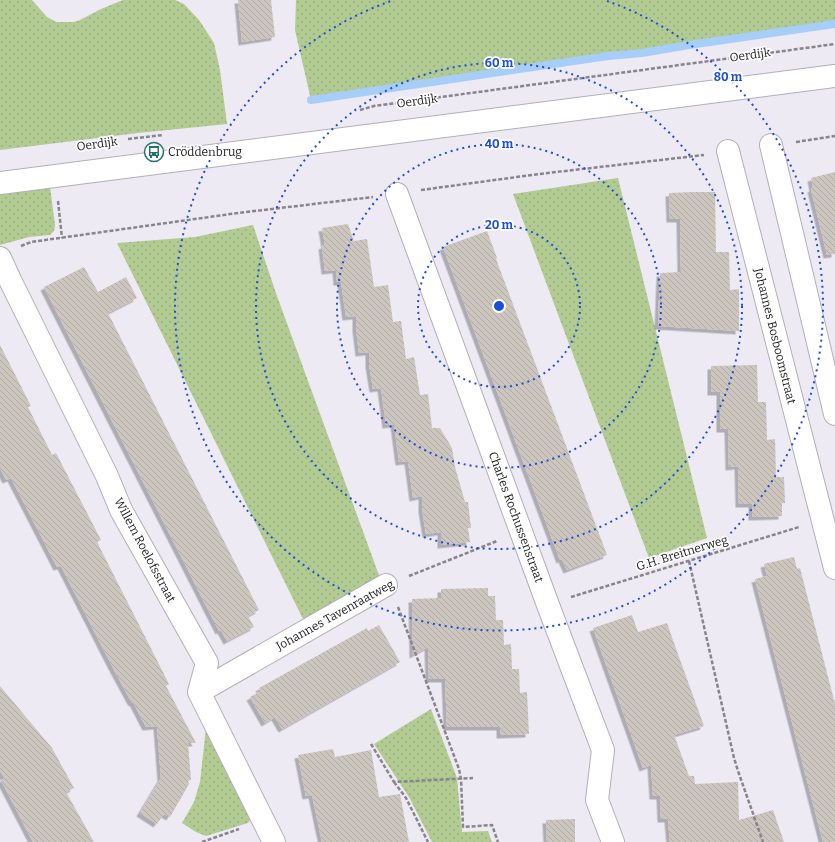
<svg xmlns="http://www.w3.org/2000/svg" width="835" height="842" viewBox="0 0 835 842" font-family="Bitter,serif">
<style>
.grass{fill:url(#grass-dots)}
.lines{fill:none;stroke-linecap:round;stroke-linejoin:round}
.stream{stroke:#a6cef9;stroke-width:8}
.building{fill:url(#building-back-hatch);filter:url(#shadow)}
.minor-casing{stroke:#b2afb8;stroke-width:24}
.tertiary-casing{stroke:#b2afb8;stroke-width:24}
.path{stroke:#87848c;stroke-width:2.5;stroke-dasharray:4 2;stroke-linecap:butt}
.minor{stroke:#fff;stroke-width:22}
.tertiary{stroke:#fff;stroke-width:22}
.ring{fill:none;stroke:#1d4ed8;stroke-width:2;stroke-dasharray:2 4}
.labels{text-anchor:middle;dominant-baseline:central;stroke-width:3.5;stroke-linejoin:round;paint-order:stroke}
.street-label{font-size:12px;fill:#1b191d;stroke:#fff}
.poi-label{font-size:12px;fill:#1b191d;stroke:#fff;text-anchor:start}
.centre{fill:#1d4ed8;stroke:#fff;stroke-width:2}
.ring-label{font-size:12px;text-anchor:middle;font-weight:bold;fill:#1d4ed8;stroke:#fff;stroke-width:3.5;stroke-linejoin:round;paint-order:stroke}
</style>
<defs>
<pattern id="grass-dots" width="8" height="8" patternUnits="userSpaceOnUse"><rect width="8" height="8" fill="#b1cb92"/><path d="M2 2h.1M6 6h.1" fill="none" stroke="#98ae7d" stroke-width="1.8" stroke-linecap="round"/></pattern>
<pattern id="building-back-hatch" width="6" height="6" patternUnits="userSpaceOnUse"><rect width="6" height="6" fill="#cdc6be"/><path d="M-1 5l2 2M0 0l6 6M5-1l2 2" fill="none" stroke="#afaaa3"/></pattern>
<filter id="shadow"><feDropShadow dx="-3.5" dy="3.5" stdDeviation="0" flood-color="#0004"/></filter>
</defs>
<rect width="100%" height="100%" fill="#edeaf4"/>
<!-- grass -->
<path class="grass" d="M0,0h32l15,17 9,5h18l6,-2 21,-11 22,-9h52l9,4 15,16 15,23 6,27 7,54 -89,9 -138,17z
M296,0h539v25l-146,20 -47,8 -34,3 -297,44 -16,-70z
M618,178l89,360 -58,20 -136,-364z
M50,187l5,38 -1,6 -4,4 -21,2 -29,8v-52z
M253,225l24,71 103,282 -77,41 -186,-376 78,-6z
M431,709l26,69 5,54 26,-1 4,11h-60l-23,-45 -35,-53z
M206,728l46,89 -4,6 -42,13 -10,-4 -14,-9 12,-21 6,-20z"/>
<g class="lines">
<!-- stream -->
<path class="stream" d="M311,100l297,-44 34,-3 47,-8 146,-21"/>
</g>
<!-- building -->
<path class="building" d="M238,0h33l4,37 -33,5z
M835,172v82l-8,1 -16,-66 2,-1 -2,-10z
M694,192h21l1,60h13l1,38 9,-1v42l-81,-5 2,-53 21,-1 -1,-53h-10l-1,-26z
M348,224l6,17 13,-2 7,48 14,-2 5,37 8,-1 5,38 8,-2 6,38 8,-1 4,34h8l12,20 3,19 10,35h3l3,26h-3l2,14 -29,3v-13l-15,2 -4,-25v-13l-9,2 -5,-37 -9,1 -5,-38 -8,1 -5,-37 -8,1 -4,-25v-12l-10,1 -3,-25v-12l-10,1 -5,-35h-4l-1,-12 -11,1 -3,-25 3,-1 -3,-17z
M487,231l10,27 -1,1 111,296 -40,15 -5,-11 -2,1 -117,-313z
M84,267l14,25 28,-15 11,21 -29,15 151,297 -11,6 6,11 -27,14 -6,-11 -2,1 -175,-344z
M0,345l31,61 -3,1 24,48 4,-2 45,87 -4,2 72,142 -3,2 30,57h-8l3,37 -3,1 1,3 -19,33 -6,-3 -7,10 -17,-11 21,-35 -4,-52 -11,1 -13,-25 -1,1 -20,-37 -51,-100 -4,1 -46,-89 -5,2 -6,-12z
M757,365l1,37h8l1,38 8,-1 1,38h8l1,26h-3v13l-30,1v-13h-13l-1,-38 -9,1 -1,-38h-8v-37h-9v-26z
M794,557l3,12 3,-1 35,136v138h-12l-68,-263 12,-3 -3,-12z
M488,588v8h7l1,24h7l1,25 7,-1 1,25h7l1,24 7,-1 2,42 -29,1v-8h-53l-2,-48h-16l-1,-32 -15,8 -1,-56 29,-1v-9z
M632,615l6,17 29,-9 12,34 25,69 -30,9 15,41h5l1,8 43,-2 1,38 34,-10 11,32h-114l-2,-23h-7l-1,-23h-7l-2,-31 -8,3 -50,-140z
M379,625l21,37 -118,67 -7,-12 -10,6 -15,-26 11,-6 -2,-3 108,-60 1,3z
M0,686l52,62 22,40 -8,4 28,50h-61l-32,-62 4,-2 -5,-7z
M333,749l2,8 36,-7 8,47 21,-3 9,48h-87l-10,-47 -6,1 -8,-41z
M575,819v23h-28l-1,-22z"/>
<g class="lines">
<!-- minor casing -->
<g class="minor-casing">
<path id="minor" d="M771,145l64,269
M728,151l107,417
M397,194l151,411 55,145 -6,50 16,42
M0,258l11,24 96,194 14,34 86,153 -8,29 75,150
M199,692l187,-107"/>
</g>
<!-- tertiary casing -->
<g class="tertiary-casing">
<path id="tertiary" d="M0,183l835,-107"/>
</g>
<!-- path -->
<path class="path" d="M360,110l14,-4 380,-51 81,-11
M128,139l35,-4
M796,142l39,-6
M421,190l118,-16 165,-19
M58,201l4,37
M21,246l10,-4 207,-29 135,-16
M689,561l45,197 4,13 25,71
M409,576l88,-35
M571,597l228,-70
M398,607l61,162 2,10 2,48 29,-2 6,17
M371,744l23,38 79,-4
M394,782l12,16 22,44
M202,842l37,-13"/>
<!-- minor -->
<use href="#minor" class="minor"/>
<!-- tertiary -->
<use href="#tertiary" class="tertiary"/>
</g>
<!-- distance rings -->
<g class="ring">
<circle cx="499" cy="306" r="81"/>
<circle cx="499" cy="306" r="162"/>
<circle cx="499" cy="306" r="243"/>
<path d="M607 1A324 324 0 1 1 391 1"/>
</g>
<!-- icons -->
<defs>
<g id="bus-ring" transform="scale(1)"><circle r="9.5" fill="#fff" stroke="#26706d" stroke-width="1.5"/><path d="M-5-6H5V4H4V6H2V4H-2V6H-4V4H-5ZM-3.5-4V0h7V-4ZM-3.5 1.2v1.5H-2V1.2ZM2 1.2v1.5H3.5V1.2Z" fill="#26706d"/></g>
</defs>
<g fill-rule="evenodd">
<use href="#bus-ring" x="154" y="152"/>
</g>
<g class="labels">
<!-- street labels -->
<g class="street-label">
<text transform="translate(750 55) rotate(-8)">Oerdijk</text>
<text transform="translate(417 101) rotate(-8)">Oerdijk</text>
<text transform="translate(97 144) rotate(-8)">Oerdijk</text>
<text transform="translate(775 336) rotate(76)">Johannes Bosboomstraat</text>
<text transform="translate(516 517) rotate(70)">Charles Rochussenstraat</text>
<text transform="translate(145 550) rotate(62)">Willem Roelofsstraat</text>
<text transform="translate(682 553) rotate(-17)">G.H. Breitnerweg</text>
<text transform="translate(335 615) rotate(-29)">Johannes Tavenraatweg</text>
</g>
<!-- poi labels -->
<g class="poi-label">
<text x="168" y="152">Cröddenbrug</text>
</g>
</g>
<circle cx="499" cy="306" r="6" class="centre"/>
<g class="ring-label">
<text x="499" y="67">60 m</text>
<text x="728" y="81">80 m</text>
<text x="499" y="148">40 m</text>
<text x="499" y="229">20 m</text>
</g>
</svg>
